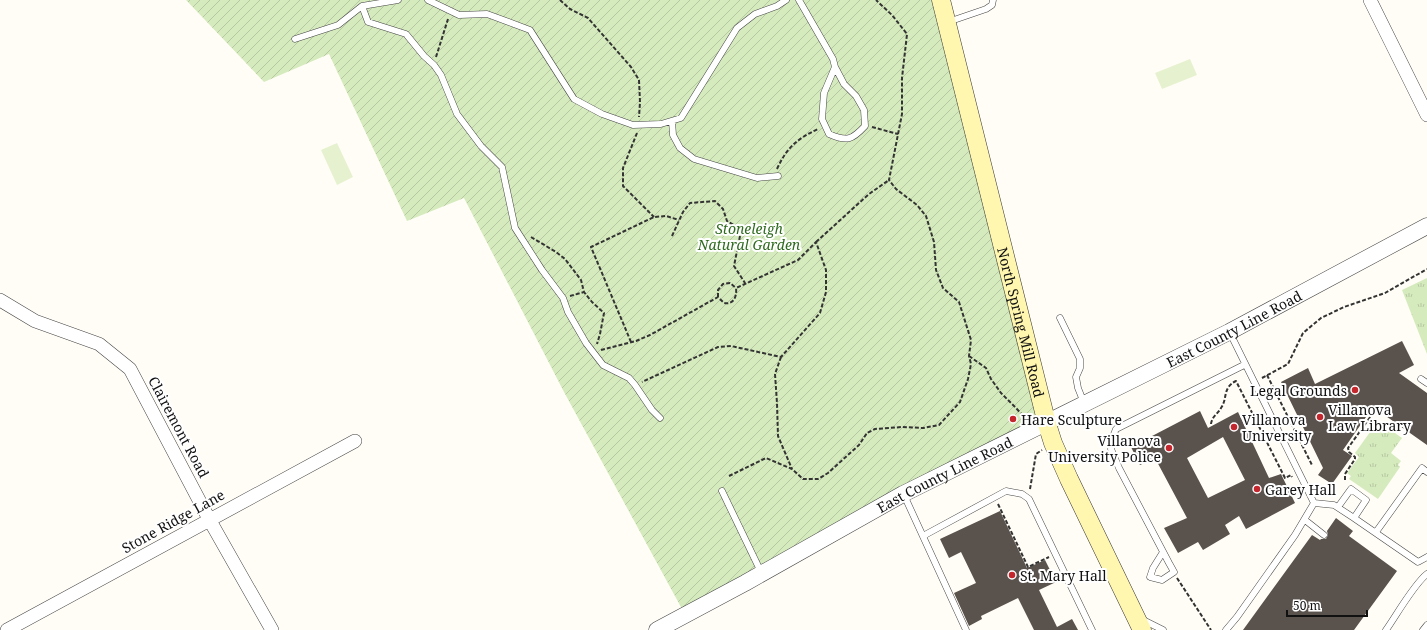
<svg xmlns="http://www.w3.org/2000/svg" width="1427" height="630" viewBox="0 0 1427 630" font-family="'Noto Serif',serif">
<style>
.grass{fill:url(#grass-tufts)}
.garden{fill:url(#garden-furrows)}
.pitch{fill:#e6f2cf}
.building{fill:#5a524d;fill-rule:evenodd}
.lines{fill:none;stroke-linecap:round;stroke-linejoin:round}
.service-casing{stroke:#444;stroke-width:7}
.minor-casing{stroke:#444;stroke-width:14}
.tertiary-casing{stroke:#444;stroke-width:17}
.secondary-casing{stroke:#333;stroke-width:19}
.path{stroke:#333;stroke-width:2;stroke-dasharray:4 2;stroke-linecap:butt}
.service{stroke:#fff;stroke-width:6}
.minor{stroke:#fff;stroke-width:13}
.tertiary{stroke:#fff;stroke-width:16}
.secondary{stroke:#fff6b0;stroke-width:18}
.poi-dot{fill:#c4262e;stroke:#fff;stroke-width:1.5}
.labels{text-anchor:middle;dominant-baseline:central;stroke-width:4;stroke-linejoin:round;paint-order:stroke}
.park-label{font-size:14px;font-style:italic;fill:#2f6b1f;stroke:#fff}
.street-label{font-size:14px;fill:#111;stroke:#fff}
.poi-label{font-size:14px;fill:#111;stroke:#fff;text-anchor:start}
</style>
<defs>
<pattern id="grass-tufts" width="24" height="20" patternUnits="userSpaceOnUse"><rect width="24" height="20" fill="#d5ebbd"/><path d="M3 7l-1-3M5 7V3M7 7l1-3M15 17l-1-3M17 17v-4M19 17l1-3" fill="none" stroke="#b6c8a1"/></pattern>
<pattern id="garden-furrows" width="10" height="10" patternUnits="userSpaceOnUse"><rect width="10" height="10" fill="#d5ebbd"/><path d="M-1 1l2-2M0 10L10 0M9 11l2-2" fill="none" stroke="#b6c8a1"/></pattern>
</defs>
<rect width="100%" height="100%" fill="#fffdf5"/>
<!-- grass -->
<path class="grass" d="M1427,278v76l-25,-64z
M1378,421l24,17 -11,15 10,8 -3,4 2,2 -22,32 -29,-20 2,-3 -4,-3 12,-16 -4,-4z"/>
<!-- garden -->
<path class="garden" d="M186,0h747l104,417 -84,48 -271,144 -118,-217 -100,-194 -57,23 -78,-167 -65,28z"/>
<!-- pitch -->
<path class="pitch" d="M1190,59l7,16 -35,14 -7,-16z
M337,143l16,34 -16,8 -16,-35z"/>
<!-- building -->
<path class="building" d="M1402,341l12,24 -15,8 28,20v52l-54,-38 -30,43 9,6 -20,28 -14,-9 5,-7 -42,-86 27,-14 7,16z
M1200,411l8,17 30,-16 31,66 12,-4 14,29 -49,26 -7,-13 -14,9 5,9 -27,16 -5,-8 -20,11 -14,-25 23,-10 -32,-60 -15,7 -9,-18zM1223,437l22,43 -37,18 -21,-40z
M1000,511l27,57 18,-8 11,22 -17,8 18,37 15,-8 6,11h-44l-16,-32 -37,18 1,3 -13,7 -15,-33 22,-10 -15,-31 -12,6 -9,-19z
M1336,518l17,13 -4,5 48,35 -43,59h-111l69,-95 8,5 1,-1h5l2,-4 -1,-4z"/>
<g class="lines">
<!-- service casing -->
<g class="service-casing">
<path id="service" d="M428,0l31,15 28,-1 43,16 44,69 28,15 31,11 28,-1 20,-6 56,-90 18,-14 22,-8 9,-6
M799,0l34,59 2,8 9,17 12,12 8,14 1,16c-13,14 -18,16 -36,8l-7,-15 2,-26 11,-26
M362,6l6,16 38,12 18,22 10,9 7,10 16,39 24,32 21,21 13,61 27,42 21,28 5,14 18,31 17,22 26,13 6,7 17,25 8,8
M948,22l38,-13 6,-4 1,-5
M295,39l43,-14 24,-19 36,-6
M672,121l1,14 7,13 14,11 63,19 21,-2
M1060,318l20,41v9l-4,9 2,11 6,15
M1421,379l6,4
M722,491l39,81
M904,495l62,135
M1314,503l20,2 20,13 12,-18 -15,-11 -13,18
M1354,518l64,44 9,-5
M1305,520l19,15
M1376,532l46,-64 5,4
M923,536l83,-45 16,3 7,5 63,131
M1163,552l-10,16 -3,9 12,3 12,-8 -5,-9 -50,-95 -8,-19 1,-10 4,-10 128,-64
M1141,619l22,11
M1226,630l11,-13 58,-82 19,-32 -84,-170
M1386,630c10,-14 28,-46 41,-56
M1423,630l4,-5"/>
</g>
<!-- minor casing -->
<g class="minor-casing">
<path id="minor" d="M1370,0l57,115
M0,300l35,21 64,23 31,25 79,150 63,111
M7,630l348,-189"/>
</g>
<!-- tertiary casing -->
<g class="tertiary-casing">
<g id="tertiary">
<path id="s1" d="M657,630l88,-47 158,-89 326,-162 198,-106"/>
</g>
</g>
<!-- secondary casing -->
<g class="secondary-casing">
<g id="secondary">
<path id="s2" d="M941,0l106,424 6,19 16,36 73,151"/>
</g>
</g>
<!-- path -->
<path class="path" d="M560,0l10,9 18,9 43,49 8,13 1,22 -1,15
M436,57l12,-38
M872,127l26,7
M637,133l-14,35v18l31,31
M777,169c10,-22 20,-30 41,-40
M672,236l11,-24 7,-9 25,-2 8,8 4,12 10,6 3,9 -6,30 11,17
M531,237l25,15 9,7 16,21 3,12 8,10 12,11 -4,21 -3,10
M816,242l53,-48 20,-14
M570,296l14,-4
M718,297v-7l5,-6 7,-1 6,5
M631,342l-40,-95 63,-30 12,-1 13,4
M601,350l35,-9 14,-6 68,-38 6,6c10,2 13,-7 12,-15l62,-28 18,-18 10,28v22l-6,21 -39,44 -50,-11 -13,1 -76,35
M969,356l17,12 5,11 10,14 15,15 10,11
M781,357l-6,17 2,29 1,33 14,33
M1267,375l45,90
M1262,378l26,-14 15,-31 18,-15 23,-11 41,-14 42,-24
M1211,424c1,-8 7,-10 10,-16 7,-10 1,-20 15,-27l49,97 6,-3 1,2
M729,476l37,-18 26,11 11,10h15l10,-6 31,-28 8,-12 8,-4 27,-2 21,1 16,-3 21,-23 8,-23 3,-15 -2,-8 2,-16 -12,-38 -16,-14 -7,-18 -2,-28 -8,-26 -9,-11 -21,-16 -7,-9 13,-66v-36l5,-44 -15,-19 -16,-15
M1345,480v-6l10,-15v-2l-6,-5 -1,-4 23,-32
M1030,489l6,-35 6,-4
M998,504l30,63 21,-10
M1177,578l34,52"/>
<!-- service -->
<use href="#service" class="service"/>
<!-- minor -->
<use href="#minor" class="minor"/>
<!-- tertiary -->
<use href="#tertiary" class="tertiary"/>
<!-- secondary -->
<use href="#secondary" class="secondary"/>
</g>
<!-- markers -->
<g class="poi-dot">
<circle cx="1355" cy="390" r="4"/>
<circle cx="1320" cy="417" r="4"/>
<circle cx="1013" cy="419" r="4"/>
<circle cx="1234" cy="427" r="4"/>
<circle cx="1169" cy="448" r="4"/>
<circle cx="1257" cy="489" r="4"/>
<circle cx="1012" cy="575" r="4"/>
</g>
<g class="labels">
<!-- park labels -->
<g class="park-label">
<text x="749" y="228">Stoneleigh<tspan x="749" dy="16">Natural Garden</tspan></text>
</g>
<!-- street labels -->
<g class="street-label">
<text stroke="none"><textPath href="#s2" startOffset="332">North Spring Mill Road</textPath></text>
<text stroke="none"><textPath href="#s1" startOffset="651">East County Line Road</textPath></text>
<text transform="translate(179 427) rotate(62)">Clairemont Road</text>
<text stroke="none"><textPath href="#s1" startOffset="327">East County Line Road</textPath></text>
<text transform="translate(173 521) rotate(-29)">Stone Ridge Lane</text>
</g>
<!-- poi labels -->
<g class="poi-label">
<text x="1347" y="390" text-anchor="end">Legal Grounds</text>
<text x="1328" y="409">Villanova<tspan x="1328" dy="16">Law Library</tspan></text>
<text x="1021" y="419">Hare Sculpture</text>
<text x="1242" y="419">Villanova<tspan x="1242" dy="16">University</tspan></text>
<text x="1161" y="440" text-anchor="end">Villanova<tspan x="1161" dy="16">University Police</tspan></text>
<text x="1265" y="489">Garey Hall</text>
<text x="1020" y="575">St. Mary Hall</text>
</g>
</g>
<!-- scale -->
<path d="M1287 610v6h80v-6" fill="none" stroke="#111111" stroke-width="2"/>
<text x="1293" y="610" font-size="12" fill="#111111" stroke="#ffffff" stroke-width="3" paint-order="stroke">50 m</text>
</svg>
